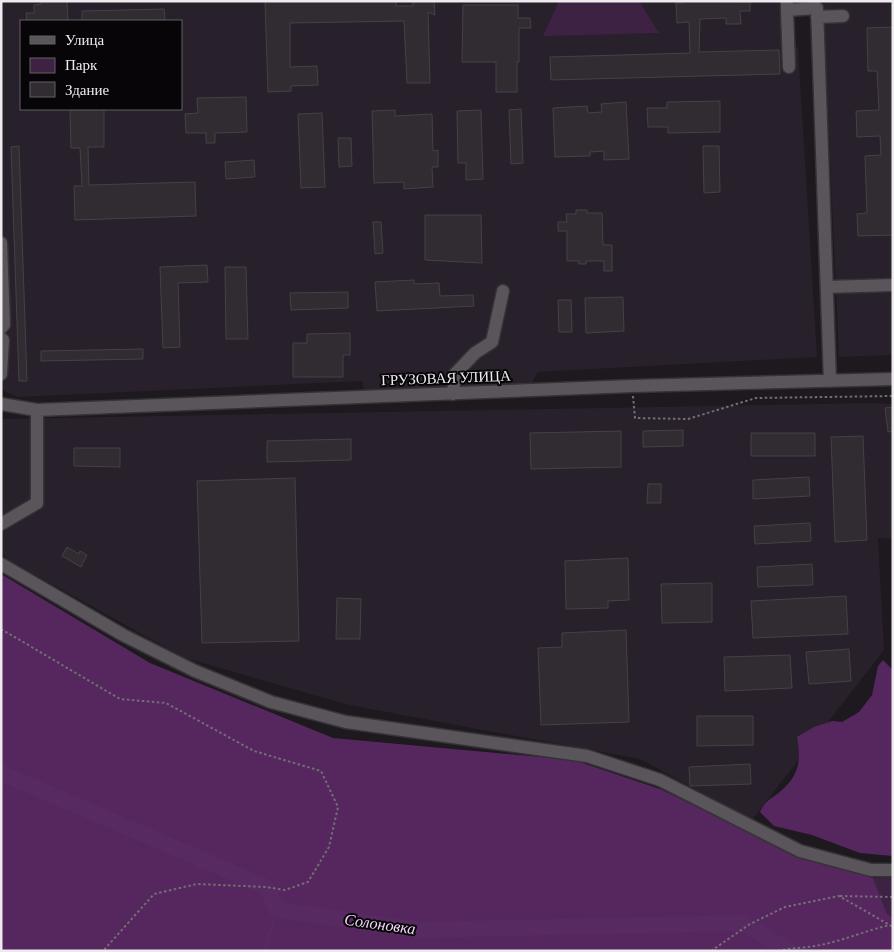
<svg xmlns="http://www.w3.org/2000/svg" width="894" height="952" viewBox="0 0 894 952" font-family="'Crimson Pro',serif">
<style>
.built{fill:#28202a;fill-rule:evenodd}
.green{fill:#3e2244}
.forest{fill:#56275f}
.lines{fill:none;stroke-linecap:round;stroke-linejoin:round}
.stream{stroke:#582a62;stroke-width:2.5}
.river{stroke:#582a62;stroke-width:16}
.building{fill:#312c32;stroke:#464147}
.minor-casing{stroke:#353336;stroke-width:15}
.path{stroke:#726f73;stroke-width:2;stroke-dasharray:2.5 2.5;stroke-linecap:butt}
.minor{stroke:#5a555b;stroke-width:12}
.labels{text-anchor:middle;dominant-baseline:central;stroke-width:4;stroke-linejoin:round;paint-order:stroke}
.street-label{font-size:15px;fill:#eeebee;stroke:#070507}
.water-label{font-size:16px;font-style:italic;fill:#f1d5f7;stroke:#070507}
</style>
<rect width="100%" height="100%" fill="#1d191e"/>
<!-- built -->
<path class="built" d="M1,1h780l2,46h15l19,310 -279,15 -7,12 -167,6 -2,-9 -344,16 -17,-7zM21,21h160v88h-160z
M823,1h70v354l-54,2z
M871,403l22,1v135l-15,-1 6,112 -132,170 -112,-61 -291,-54 -164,-47 -175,-97 -9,-8v-134z"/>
<!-- green -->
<path class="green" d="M559,1h80l20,32 -116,3z
M893,877v41l-6,-3 -14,-37z"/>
<!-- forest -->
<path class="forest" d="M1,574l149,89 183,75 241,22 86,29 138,66 75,23 14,36 6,4v33h-892z
M883,660l10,10v186l-33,-3 -48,-18 -38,-9 -14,-14c6,-13 12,-13 22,-22 18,-16 19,-31 15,-53l17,-10 18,-6 10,1 17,-10 13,-17 6,-29z"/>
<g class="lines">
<!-- stream -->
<path class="stream" d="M264,951l13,-41"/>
<!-- river -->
<path class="river" d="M1,773l265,114 11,23 141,20 325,-7 47,28"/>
</g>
<!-- building -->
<path class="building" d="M41,1h26l1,20h-41l-1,-8h8v-8l7,-1z
M265,1h131v5h17v-5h21l1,14 -7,-3 2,71h-23l-3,-62 -114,2v44l27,-1 1,19 -27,1v5l-23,1z
M683,1l67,1v9h-10l1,13h-15v-6l-26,1 -1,33 80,-2 1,24 -229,6 -1,-23 140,-4 -1,-31 -12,1 -1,-20h7z
M463,5h55v13h12l1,10h-12v34h-2v30h-21v-30h-34z
M164,9l1,12h-83v-10z
M893,27v208l-35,1 -1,-22 10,-1 -2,-57 16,-1 -1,-19 -23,1 -1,-26 23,-1 -2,-39h-9l-1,-43z
M246,97l1,35 -32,1v10h-9v-10h-20l-1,-19 13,-1 -1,-15z
M720,101v31l-52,1v-6h-20l-1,-19h20v-6z
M626,102l3,57 -25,1v-9l-14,1v4l-35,1 -2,-49 34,-2 1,7 14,-1 -1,-8z
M70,109h34v38h-16l1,38 106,-3 1,34 -121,4 -1,-34h8l-2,-38h-9z
M521,109l2,54 -12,1 -2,-54z
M395,110v6l37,-2 1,37 5,-1v17h-6l1,20 -29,2v-7l-30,1 -2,-72z
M481,110l2,69 -17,1v-17h-8l-1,-52z
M322,113l3,74 -24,1 -3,-74z
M338,138h13l1,28 -13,1z
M19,146l8,235h-8l-8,-234z
M703,146h16l1,46 -16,1z
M254,160l1,17 -29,2 -1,-17z
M576,210h11v3h15l1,32h9v26h-8v-10h-18v3h-7v-3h-12v-30h-9v-9h9l-1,-8h10z
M425,215h56l1,48 -57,-3z
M373,222h8l2,31 -8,1z
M207,265l1,17 -30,1 2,64 -17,1 -3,-81z
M225,267h21l2,72h-22z
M414,280v4l25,-1 1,13 33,-1 1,11 -97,5 -2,-29z
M348,292v16l-57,2 -1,-17z
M623,297l1,34 -38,2 -1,-35z
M558,300h13l1,32h-13z
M350,333v22h-7v22h-50v-34h14v-9z
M143,349v10l-102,2v-10z
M893,407v24l-5,1 -3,-24z
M683,430v16l-40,1v-16z
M621,431v36l-90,2 -1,-36z
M751,433h64v23h-64z
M863,436l4,104 -32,2 -4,-105z
M351,439v21l-84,2v-21z
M74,448h46v19l-46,-1z
M809,477l1,19 -57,3v-19z
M295,478l4,163 -97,2 -5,-162z
M648,484h13v19h-14z
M810,523l1,18 -56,3 -1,-18z
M67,547l12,7 1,-3 7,4 -6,12 -19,-11z
M628,558l1,42 -21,1v7l-42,1 -1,-48z
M812,564l1,21 -55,2 -1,-20z
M712,583v39l-50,1 -1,-39z
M846,596l2,38 -95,4 -2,-37z
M337,598l24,1 -1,40h-24z
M626,630l3,92 -88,3 -3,-77 24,-1v-14z
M849,649l2,32 -42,3 -3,-32z
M790,655l2,33 -67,3 -1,-34z
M697,716h56v29l-56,1z
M750,764l1,20 -61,2 -1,-19z"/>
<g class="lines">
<!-- minor casing -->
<g class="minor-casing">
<path id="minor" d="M787,1v9l30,-2 13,373
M787,10l2,57
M817,17l26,-1
M1,243l3,82 -3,3
M827,287l66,-2
M1,338l2,2 -2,34
M453,394l2,-20 20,-21 17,-11 11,-51
M1,404l36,6 595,-24 261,-7
M1,524l36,-21v-93
M1,564l122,71 72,36 76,31 75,20 241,34 73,24 140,71 71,19h22"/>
</g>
<!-- path -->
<path class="path" d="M633,396l2,22 53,1 68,-21 137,-2
M1,629l119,70 46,4 88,48 67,20 17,36 -9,40 -21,35 -23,8 -19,-3 -69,-3 -43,10 -51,57
M840,896l53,1
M711,951l39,-27 35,-17 54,-11 54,31
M778,951c16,-4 32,-3 47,-7 22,-5 43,-14 65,-19"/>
<!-- minor -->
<use href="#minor" class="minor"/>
</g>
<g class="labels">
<!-- street labels -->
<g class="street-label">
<text transform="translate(446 378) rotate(-2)">ГРУЗОВАЯ УЛИЦА</text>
</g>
<!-- water labels -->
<g class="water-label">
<text transform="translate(380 924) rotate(8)">Солоновка</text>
</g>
</g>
<!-- border -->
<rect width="894" height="952" fill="none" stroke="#eeebee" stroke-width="5"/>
<!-- legend -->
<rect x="20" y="20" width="162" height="90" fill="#070507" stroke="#636163"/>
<rect x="30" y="36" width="25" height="8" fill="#5a555b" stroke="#636163"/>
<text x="65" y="45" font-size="15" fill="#eeebee">Улица</text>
<rect x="30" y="58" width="25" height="15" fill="#3e2244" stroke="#636163"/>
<text x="65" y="70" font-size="15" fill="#eeebee">Парк</text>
<rect x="30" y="82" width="25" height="15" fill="#312c32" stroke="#636163"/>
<text x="65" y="95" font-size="15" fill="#eeebee">Здание</text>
</svg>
